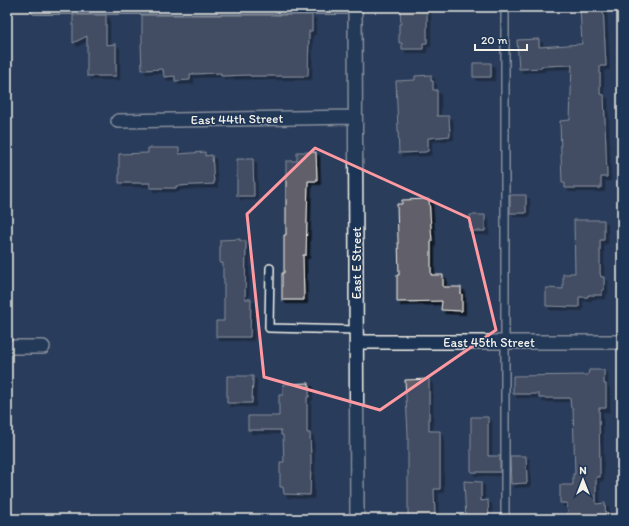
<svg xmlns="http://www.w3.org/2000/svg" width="629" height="526" viewBox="0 0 629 526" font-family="Itim,sans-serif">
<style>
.building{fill:#605f6a;stroke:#f4f1e8;filter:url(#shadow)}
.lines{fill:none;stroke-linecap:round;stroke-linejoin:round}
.service-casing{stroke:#f4f1e8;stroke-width:10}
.minor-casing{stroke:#f4f1e8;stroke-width:16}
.service{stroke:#1d3557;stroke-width:7}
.minor{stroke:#1d3557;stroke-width:13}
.marked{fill:none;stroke:#ff9aa2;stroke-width:3;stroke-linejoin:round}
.labels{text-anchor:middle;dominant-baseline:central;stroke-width:3;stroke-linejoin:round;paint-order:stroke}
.street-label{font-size:13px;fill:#f4f1e8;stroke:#1d3557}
</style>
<defs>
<filter id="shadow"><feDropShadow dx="3.5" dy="3.5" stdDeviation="0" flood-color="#0009"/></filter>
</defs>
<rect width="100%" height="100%" fill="#2a3d5b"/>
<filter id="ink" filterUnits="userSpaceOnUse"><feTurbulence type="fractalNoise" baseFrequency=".025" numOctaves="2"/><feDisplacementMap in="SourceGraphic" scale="8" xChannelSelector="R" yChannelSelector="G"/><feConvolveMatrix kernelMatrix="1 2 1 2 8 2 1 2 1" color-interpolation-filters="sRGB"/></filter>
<g filter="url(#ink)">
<!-- building -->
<path class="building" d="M400,7h27v36h-4v6h-21v-6h-3v-19h2z
M580,7h23l3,59h-6v28l4,1 3,82h-6v11h-36v-5h-3l-2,-62 10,-1 2,-55 -31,1v2l-22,1 -2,-29 22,-1v8l43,-3z
M73,15h33v30l10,-1v32h-29v-40l-14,7z
M142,15h170v16h-3l-1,45h-58v-1l-29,1v-3l-31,1v6l-15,1v-5l-11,1 -1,-8 -21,1 -1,-26 1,-1z
M473,63h18v14h-18z
M431,75v6h2v9h4v26h12l1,20 -22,2v13l-3,1 -26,1 -3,-72 19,-1v-4z
M148,148h31v6l26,-2v4l7,-1 2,29 -38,2v2h-26v-5h-31v-29l29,-1z
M297,152h19l1,29h-9l-2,74h-3l1,45h-22v-27h2v-38h2v-74h11z
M237,159h16l1,37h-17z
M510,195h16v18h-16z
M429,199l3,43h-1v33h12v12h18v7h1v17l-21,-1 1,-9 -45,1v-27h2l-2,-71h5v-4z
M470,215h15v16h-15z
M574,220h30v20h-4v33l1,4h3v13h-2v5h-14v2h-9v10l-33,-1v-18l17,1v-15h7v-1h5z
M240,239v2h6l-1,58h6l-1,38h-34v-16h8v-43h-1v-15h-3v-23z
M589,370h15v14h2v24h-7l1,69h-4v27l9,-1 1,16h-38l-1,-16h-7v-18h13v-11h2l-2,-66h-2l-1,-10h-31v-4h-26v-18l75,-1z
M227,376h26l-1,27h-25z
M429,379v52h11v58h-6l1,30h-27v-86l-3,-53z
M309,383v14h-2v36h3l1,29 -1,33 -26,-1 -1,-7h-3v-25h4l-1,-27h-2v-5h-33v-14h31v-21h4v-11z
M471,417h17v39h12v16h-29z
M510,456h16l1,27 -16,1z
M464,481l17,1v19l7,-1 1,19h-23z"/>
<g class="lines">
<!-- service casing -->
<g class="service-casing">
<path id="service" d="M35,10h320
M270,268l-1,60 88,2
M505,519v-512"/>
</g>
<!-- minor casing -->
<g class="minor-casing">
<path id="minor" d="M355,7l2,512
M118,121l237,-4
M357,342h265
M7,347h36"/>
</g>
<!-- service -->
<use href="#service" class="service"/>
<!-- minor -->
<use href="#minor" class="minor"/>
</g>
</g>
<!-- marked area -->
<path d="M0 0H629V526H0ZM315,148l154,70 27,112 -116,80 -116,-33 -17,-163z" fill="#2a3d5b" fill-opacity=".55" fill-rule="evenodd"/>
<path class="marked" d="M315,148l154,70 27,112 -116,80 -116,-33 -17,-163z"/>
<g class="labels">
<!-- street labels -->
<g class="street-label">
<text transform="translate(237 119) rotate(-1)">East 44th Street</text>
<text transform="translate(356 263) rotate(-90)">East E Street</text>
<text x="489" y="342">East 45th Street</text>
</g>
</g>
<!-- margin -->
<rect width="629" height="526" fill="none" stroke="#1d3557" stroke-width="24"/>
<rect x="12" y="12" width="605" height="502" fill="none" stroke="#f4f1e8" stroke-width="1.5" filter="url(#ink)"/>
<!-- north arrow -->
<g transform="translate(583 480)" stroke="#1d3557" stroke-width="3" paint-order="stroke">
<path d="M0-3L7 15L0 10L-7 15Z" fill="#f4f1e8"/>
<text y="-6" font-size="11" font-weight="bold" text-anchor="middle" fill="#f4f1e8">N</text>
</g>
<!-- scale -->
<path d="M475 44v6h52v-6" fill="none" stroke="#f4f1e8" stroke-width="2"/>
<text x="481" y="44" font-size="12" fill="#f4f1e8" stroke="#1d3557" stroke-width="3" paint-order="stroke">20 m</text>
</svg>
